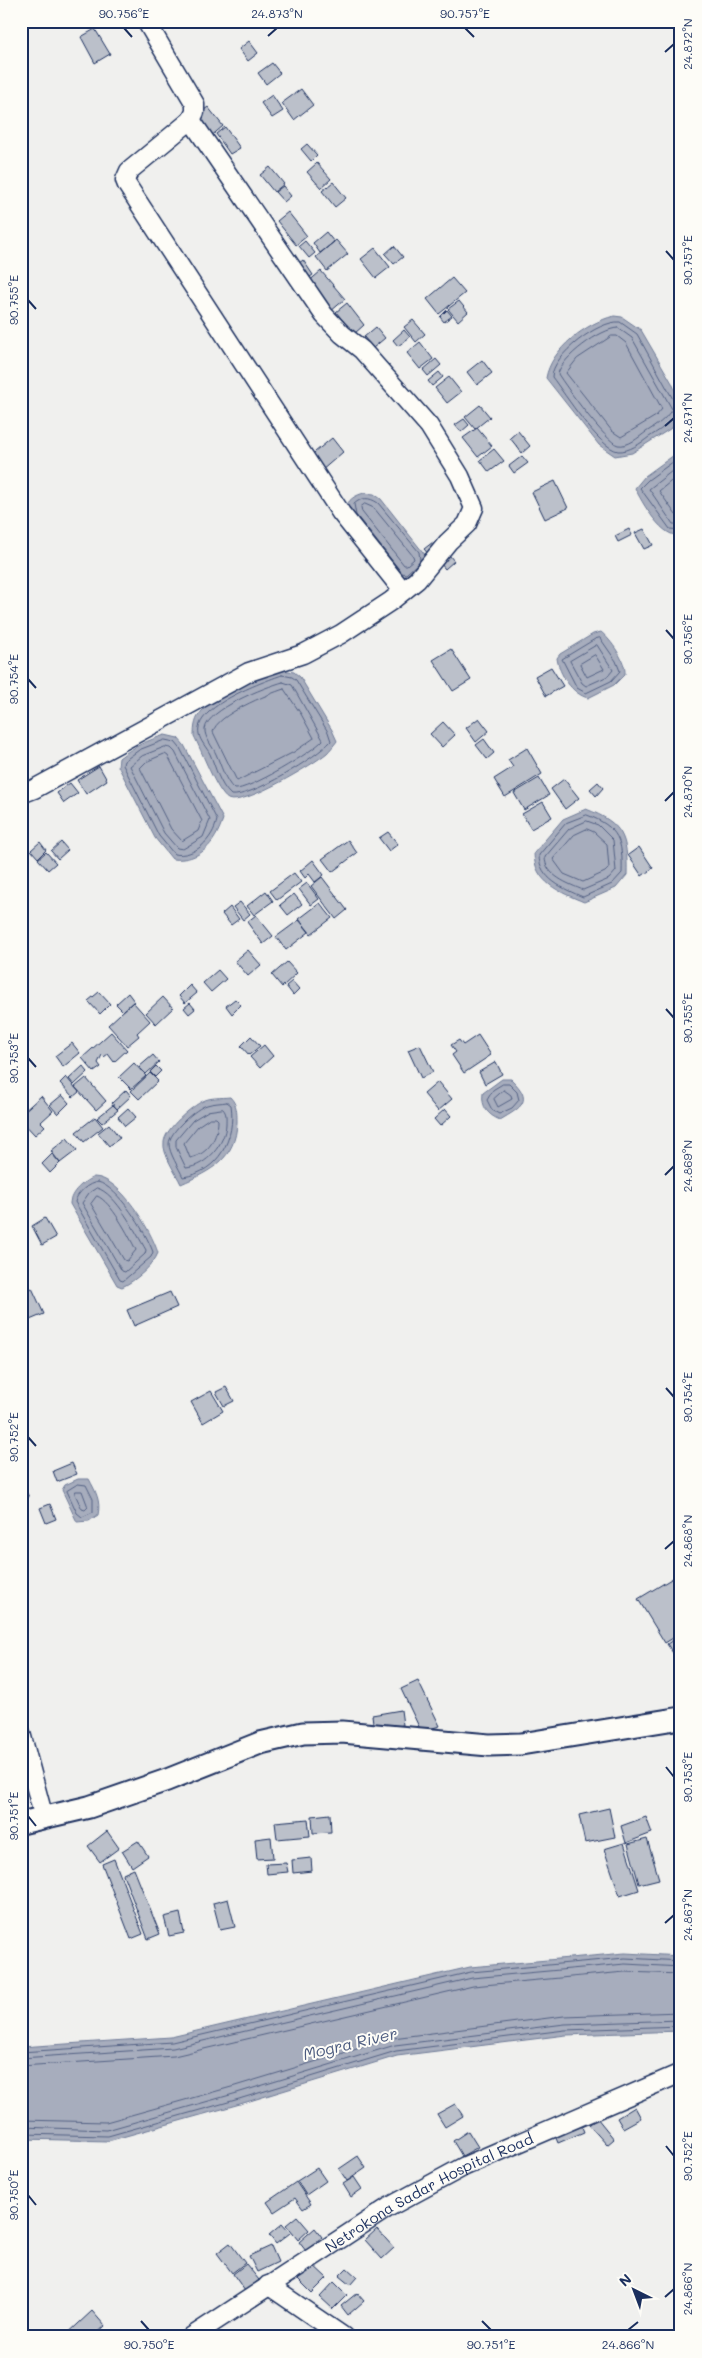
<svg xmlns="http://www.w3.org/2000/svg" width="702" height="2358" viewBox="0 0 702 2358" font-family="Mali,sans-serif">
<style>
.water{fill:#a7adbd;stroke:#6f7b97}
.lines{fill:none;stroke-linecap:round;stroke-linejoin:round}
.shore{stroke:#536184;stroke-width:1}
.building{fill:#bbc0ca;stroke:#1b2f5e}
.minor-casing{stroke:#1b2f5e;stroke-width:21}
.tertiary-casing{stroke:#1b2f5e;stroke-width:25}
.minor{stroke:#fdfcf7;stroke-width:18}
.tertiary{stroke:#fdfcf7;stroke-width:21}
.ticks{fill:none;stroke:#1b2f5e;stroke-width:2}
.labels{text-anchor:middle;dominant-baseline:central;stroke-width:4;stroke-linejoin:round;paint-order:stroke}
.street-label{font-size:15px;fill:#1b2f5e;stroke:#fdfcf7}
.water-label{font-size:16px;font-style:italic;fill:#4c5b7f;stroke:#fdfcf7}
.neatline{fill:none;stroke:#1b2f5e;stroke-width:2}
.ticks-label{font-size:12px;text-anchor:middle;fill:#1b2f5e}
</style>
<rect width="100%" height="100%" fill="#f0f0ee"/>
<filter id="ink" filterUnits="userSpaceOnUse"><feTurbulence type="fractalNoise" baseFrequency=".02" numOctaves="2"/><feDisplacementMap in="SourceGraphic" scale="10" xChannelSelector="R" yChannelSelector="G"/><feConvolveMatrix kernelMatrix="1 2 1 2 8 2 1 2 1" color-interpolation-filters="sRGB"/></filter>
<g filter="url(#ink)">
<!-- water -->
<path class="water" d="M614,316l8,1 19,13 31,53 9,21 -1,14 -7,9 -41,26 -17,3 -16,-11 -53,-67c5,-29 40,-55 68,-62z
M681,450v84c-17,8 -40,-33 -46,-46l10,-12z
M364,493l10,1 7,5 45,57 -19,23 -6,1 -49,-63 -5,-12c3,-7 10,-10 17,-12z
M601,632c10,8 25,29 24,42l-11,11 -26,13c-16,-4 -29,-24 -31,-40l3,-4 33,-20z
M282,670l12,2 6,5 32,53 5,11c-3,4 -7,9 -10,12 -13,11 -84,54 -99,46 -11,-6 -27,-50 -34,-63 0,-9 1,-18 8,-25 17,-19 56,-33 80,-41z
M165,735l13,3 6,7 39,74c-8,25 -23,43 -51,40l-17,-21 -37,-72 1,-8c14,-11 29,-18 46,-23z
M586,809c37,14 42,28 41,66l-11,13 -32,14c-24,-10 -50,-19 -50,-49l29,-34z
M502,1079h9c23,22 11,28 -11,41 -12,-5 -19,-13 -17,-27z
M230,1097c7,7 7,15 7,25 -1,37 -26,49 -56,62 -5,-11 -19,-30 -17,-42 1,-13 28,-36 39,-41 7,-4 19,-3 27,-4z
M94,1177c26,0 57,53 64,76 -5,13 -23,28 -36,34l-5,-2 -47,-81c0,-12 14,-23 24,-27z
M78,1479h11c7,13 12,22 9,36l-9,6 -12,1 -15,-32 3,-5z
M625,1953l56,3v75l-115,4 -169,21 -157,48 -132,37 -87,-2v-92l150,-10 299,-70z"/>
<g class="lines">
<!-- shore -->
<path class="shore" d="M618,328l14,10 40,71c-7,11 -15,16 -26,23 -7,5 -18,15 -28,13 -12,-3 -52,-58 -60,-71 3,-16 43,-46 60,-46z
M612,336h5l9,7 36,66 -6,7 -35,21 -9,-6 -46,-58 11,-14z
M681,404l-7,-3 -37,-67 -17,-12c-21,-2 -68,33 -68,55 13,17 47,71 66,74 11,1 23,-8 31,-14 11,-7 19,-12 27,-22l5,-1
M681,456l-33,24 -8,8 30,41 11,1
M681,464l-32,25 24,35h8
M681,473l-22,18 17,24 5,1
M365,504l9,4 39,48 1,3 -7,6h-3l-42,-53 -1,-5z
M417,564l-11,10 -4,-1 -46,-58 -2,-11c8,-7 15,-7 24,-1l41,49 1,8
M600,638l16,23 4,10 -9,10 -25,12 -9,-5 -15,-29 33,-20z
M597,645l16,25 -5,6 -22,10 -4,-3 -12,-22z
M595,655l9,14 -17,8 -7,-13z
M282,675l10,2 4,3 32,52 3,9c-14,16 -80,57 -100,54 -12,-11 -15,-27 -21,-41 -3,-6 -10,-13 -11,-20 -6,-27 63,-52 83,-59z
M283,682l9,3 31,55c-9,11 -75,51 -89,49 -9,-8 -13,-24 -18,-35 -3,-7 -12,-17 -11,-25 3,-20 60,-42 78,-47z
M284,689l17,25 13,24 -20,14 -57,29 -24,-49c3,-17 55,-38 71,-43z
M165,740l10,2 5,6 37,72c-4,19 -22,38 -43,34l-15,-18 -36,-71 1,-4 15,-11z
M165,747l6,1 4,4 35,68 -7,17 -20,12 -6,-1 -13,-15 -34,-67 12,-10z
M165,754l3,2 34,65 -4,10 -16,10 -11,-12 -31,-61 6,-6z
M587,815c32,12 36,26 35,58l-10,11 -29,13c-19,-8 -44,-18 -44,-42l27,-32z
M587,821l11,4 15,15 3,31 -7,8 -26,11c-14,-6 -38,-14 -38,-33l24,-28z
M587,829l7,3 13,12 2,24 -4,4 -22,10 -19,-8 -11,-15 21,-24z
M503,1084h6l8,8 2,8 -7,8 -13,6 -7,-4 -5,-10 6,-10z
M504,1090l7,5 1,4 -14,8 -4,-8z
M227,1102l4,3c5,33 -12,67 -48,72 -4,-9 -14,-24 -14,-33 0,-12 27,-36 38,-39 6,-2 14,-2 20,-3z
M223,1109c4,4 3,9 3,15 -1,20 -19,42 -40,44l-10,-21v-7l17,-20 15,-9z
M210,1118h6l2,2c0,17 -9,34 -28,38l-6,-15 14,-17z
M98,1182c20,5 48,50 55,70l-2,5 -28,24 -3,-1 -45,-78c2,-9 13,-19 23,-20z
M97,1188c19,5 39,45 49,62l-1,4 -20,18 -3,-1 -40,-68 7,-10z
M97,1196c14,5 32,40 39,54l-9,11 -3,-1 -33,-56z
M78,1484l8,1 7,14v13l-11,5 -5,-4 -10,-22z
M76,1491h6l6,16 -3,3 -3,-1 -7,-15z
M21,2052l151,-10 299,-70 154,-14 56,3
M21,2058l152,-10 299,-70 153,-14 56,3
M21,2066l153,-10 299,-70 152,-14 56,2
M21,2120l85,2 129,-36 158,-48 171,-22 117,-4
M21,2127l86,3 130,-37 158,-48 170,-21 116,-4
M21,2134l87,2 131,-37 157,-48 169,-21 116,-4"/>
</g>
<!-- building -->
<path class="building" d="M95,29l15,25 -15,9 -14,-26z
M249,41l9,12 -10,8 -9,-12z
M272,63l8,10 -14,11 -8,-11z
M301,89l12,16 -19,15 -12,-17z
M272,95l11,16 -11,7 -11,-15z
M208,107l15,19 -14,12 -15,-20z
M225,127l15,21 -10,6 -14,-20z
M307,144l10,11 -6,6 -10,-12z
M317,163l14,16 -10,9 -14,-16z
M270,167l14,17 -10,8 -14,-17z
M333,182l13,16 -11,9 -13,-16z
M283,186l8,10 -7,6 -9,-10z
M288,212l19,24 -11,9 -19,-24z
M326,232l8,10 -14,11 -7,-10z
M336,240l12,14 -21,17 -11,-14z
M305,241l10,12 -6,5 -10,-12z
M394,246l9,11 -9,7 -9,-10z
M375,248l15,19 -14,11 -15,-19z
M303,260l10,15 -9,6 -10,-14z
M321,271l24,28 -15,13 -23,-29z
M452,278l13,15 -26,21 -12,-15z
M459,301l9,11 -10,9 -10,-12z
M347,303l17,22 -10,9 -18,-22z
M447,310l5,6 -8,6 -4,-5z
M413,320l12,14 -9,8 -12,-15z
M376,327l9,11 -12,10 -9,-11z
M404,330l6,7 -12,9 -5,-6z
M420,342l13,17 -13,10 -13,-16z
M436,359l5,6 -13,11 -5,-6z
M482,360l10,13 -15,12 -10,-13z
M439,372l4,5 -11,9 -4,-5z
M449,377l12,15 -14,11 -12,-15z
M480,405l10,12 -15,12 -10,-12z
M464,419l5,6 -8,7 -6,-7z
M477,428l15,18 -14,11 -15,-19z
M518,431l12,15 -8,7 -12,-15z
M332,438l11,14 -22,19 -12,-14z
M494,449l10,12 -15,11 -9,-12z
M522,456l6,7 -14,10 -5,-7z
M555,481l13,27 -23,11 -13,-27z
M629,529l3,6 -14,7 -3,-6z
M644,529l9,16 -9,4 -9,-16z
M433,542l6,6 -9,8 -6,-7z
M445,550l9,11 -9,8 -9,-11z
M451,649l20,31 -18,11 -20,-31z
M551,667l12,19 -17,10 -11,-20z
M479,718l10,13 -13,11 -10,-14z
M443,722l12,13 -13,12 -12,-13z
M484,739l10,14 -7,6 -11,-14z
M527,748l15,26 -37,23 -11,-18 19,-12 -5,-7z
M99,766l8,14 -21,14 -9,-14z
M539,778l10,17 -25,15 -10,-17z
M564,779l15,19 -14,11 -14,-20z
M598,782l5,6 -7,8 -6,-7z
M70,783l8,10 -14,10 -7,-10z
M543,802l9,15 -21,12 -9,-15z
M388,832l10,12 -9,7 -10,-13z
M348,840l9,13 -25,19 -10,-13z
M40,842l6,8 -8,8 -7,-8z
M61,842l7,8 -10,9 -7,-8z
M639,847l14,21 -11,8 -14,-21z
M46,852l10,11 -8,7 -10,-11z
M313,860l11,15 -9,7 -6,-8 -4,4 -5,-7z
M294,873l7,9 -24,18 -7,-9z
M322,877l25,33 -11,9 -25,-33z
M307,883l12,16 -8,6 -12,-16z
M266,891l7,10 -19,14 -7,-9z
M294,894l8,10 -14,11 -8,-10z
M240,902l10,12 -7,6 -10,-13z
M320,903l12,15 -21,16 -12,-15z
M230,907l9,12 -8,6 -9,-11z
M256,915l17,21 -10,8 -16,-22z
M299,920l10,12 -23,18 -10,-13z
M248,950l13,15 -13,11 -13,-15z
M287,962l10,11 -15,14 -10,-12z
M218,970l8,9 -15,13 -8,-9z
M292,981l7,8 -6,6 -7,-9z
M190,985l7,8 -12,10 -6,-7z
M99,992l11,12 -10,10 -12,-13z
M128,993l6,8 -11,10 -7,-7z
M163,997l10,11 -17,16 -10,-11z
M235,999l6,6 -9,9 -6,-8z
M133,1002l17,19 -13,12 2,3 -12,10 -19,-21z
M190,1003l5,6 -6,5 -5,-6z
M111,1032l16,18 -13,12 -6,-8 -4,3 -2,-2 -4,8 3,4 -7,5 -12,-14z
M478,1035l13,20 -27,18 -12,-18 4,-3 -5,-7 8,-5 4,5z
M251,1036l9,10 -11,9 -8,-9z
M72,1043l8,10 -17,14 -8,-11z
M264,1045l9,11 -13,12 -10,-11z
M420,1045l13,27 -12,6 -13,-28z
M153,1055l6,7 -13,12 -7,-7z
M496,1062l6,12 -17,10 -6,-12z
M134,1063l12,13 -15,13 -12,-12z
M83,1066l5,6 -14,13 -5,-6z
M156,1066l5,5 -6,6 -5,-5z
M150,1073l8,8 -19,18 -8,-8z
M66,1077l13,15 -6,5 -13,-14z
M86,1078l20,23 -10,9 -21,-23z
M438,1082l14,17 -14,12 -14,-17z
M126,1090l5,6 -14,13 -5,-6z
M62,1095l7,8 -11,11 -8,-9z
M41,1096l12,15 -12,11 4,4 -10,9 -14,-15v-6z
M113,1105l5,5 -16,13 -5,-5z
M128,1108l8,9 -11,9 -7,-9z
M445,1109l6,7 -11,10 -6,-7z
M95,1117l8,10 -19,15 -8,-10z
M109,1124l11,14 -11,8 -11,-13z
M67,1138l10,12 -17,13 -9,-12z
M52,1154l8,9 -10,10 -8,-9z
M45,1218l11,19 -14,8 -10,-19z
M32,1288l12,26 -19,8 -4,-7v-22z
M170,1292l7,15 -43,19 -7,-16z
M226,1387l8,14 -10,5 -8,-14z
M211,1391l12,20 -20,12 -12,-21z
M72,1463l5,11 -20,8 -4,-11z
M21,1483l8,14 -8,4z
M50,1504l6,15 -10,4 -6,-15z
M681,1573v60l-16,10 -27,-44z
M681,1635v30l-14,-21z
M418,1681l22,45 -19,5 -20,-42z
M401,1710l2,15 -29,5 -2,-15z
M609,1808l6,29 -30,6 -6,-28z
M330,1814l1,18 -18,1 -1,-17z
M646,1817l6,16 -26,10 -5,-17z
M308,1819l2,17 -33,3 -2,-17z
M107,1831l12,17 -19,14 -12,-16z
M271,1837l2,21 -16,1 -2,-20z
M647,1839l12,40 -20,5 -11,-40z
M138,1841l10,15 -16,11 -10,-16z
M624,1843l15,47 -19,6 -16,-47z
M311,1858l1,13 -19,2 -1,-13z
M114,1859l29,75 -12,5 -29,-75z
M286,1863l2,9 -21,2 -1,-10z
M134,1869l26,65 -12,5 -25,-65z
M228,1899l7,28 -15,3 -7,-27z
M180,1913l4,20 -15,3 -5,-19z
M455,2104l8,12 -18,11 -8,-13z
M635,2107l6,11 -18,10 -6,-10z
M597,2118l17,21 -7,6 -18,-20z
M580,2122l4,10 -26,11 -4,-10z
M468,2131l10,16 -16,9 -9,-15z
M358,2156l8,12 -19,13 -8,-12z
M317,2168l9,13 -20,14 -9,-14z
M354,2177l8,12 -11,8 -8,-13z
M296,2182l15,22 -8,5 -8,-11 -21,14 -7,-10z
M297,2216l12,14 -11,10 -12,-15z
M282,2224l8,9 -14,11 -7,-9z
M315,2228l7,9 -16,14 -7,-9z
M377,2229l17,19 -12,11 -17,-19z
M230,2243l15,20 -13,10 -15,-20z
M271,2246l7,16 -21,10 -8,-16z
M311,2263l16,15 -15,15 -15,-15z
M246,2264l13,16 -14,11 -12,-17z
M347,2268l10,9 -7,8 -11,-9z
M334,2282l13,13 -14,14 -13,-12z
M357,2293l7,8 -16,14 -7,-9z
M92,2311l13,15 -12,11h-29z"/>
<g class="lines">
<!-- minor casing -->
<g class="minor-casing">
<g id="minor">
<path d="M146,21l49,83v8l-4,8 -62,51 -4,9 2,5 214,328 62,78"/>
<path d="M21,794l13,-5 215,-117 54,-18 38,-20 50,-33 26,-21 31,-38 19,-18 7,-16 -14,-32 -31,-50 -67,-76 -20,-16 -18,-19 -133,-195"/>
<path d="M21,1733l23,85"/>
<path d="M268,2285l76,52"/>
<path id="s1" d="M191,2337l198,-130 76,-41 216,-93"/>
</g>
</g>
<!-- tertiary casing -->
<g class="tertiary-casing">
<path id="tertiary" d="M21,1823l68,-16 78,-27 93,-37 43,-10 39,-1 147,13 32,-1 160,-26"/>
</g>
<!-- minor -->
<use href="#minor" class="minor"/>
<!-- tertiary -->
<use href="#tertiary" class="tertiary"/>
</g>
</g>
<!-- ticks -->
<path class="ticks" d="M124,28l8,9M465,28l9,9M268,36l9,-8M665,52l9,-8M666,251l8,9M28,300l8,9M665,426l9,-8M666,630l8,9M28,679l8,9M665,801l9,-9M666,1009l8,9M28,1058l8,9M665,1175l9,-9M666,1388l8,9M28,1437l8,9M665,1549l9,-8M666,1767l8,10M28,1816l8,10M665,1923l9,-8M666,2146l8,10M28,2195l8,10M665,2297l9,-8M141,2321l8,9M482,2321l9,9M628,2330l10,-8"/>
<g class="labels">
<!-- street labels -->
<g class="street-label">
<text stroke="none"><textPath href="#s1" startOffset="279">Netrokona Sadar Hospital Road</textPath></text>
</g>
<!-- water labels -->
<g class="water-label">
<text transform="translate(350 2043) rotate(-13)">Mogra River</text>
</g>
</g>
<!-- margin -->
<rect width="702" height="2358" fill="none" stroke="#fdfcf7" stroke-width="55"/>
<!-- north arrow -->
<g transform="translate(634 2290) rotate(318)" stroke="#fdfcf7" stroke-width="4" paint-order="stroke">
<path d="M0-4L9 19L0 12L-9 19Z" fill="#1b2f5e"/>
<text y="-8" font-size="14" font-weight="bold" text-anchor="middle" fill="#1b2f5e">N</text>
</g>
<rect x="28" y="28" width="646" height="2302" class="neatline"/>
<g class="ticks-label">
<text x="124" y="18">90.756°E</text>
<text x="277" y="18">24.873°N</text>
<text x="465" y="18">90.757°E</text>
<text transform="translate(688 44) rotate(-90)" y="4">24.872°N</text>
<text transform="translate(688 260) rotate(-90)" y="4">90.757°E</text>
<text transform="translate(14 300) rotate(-90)" y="4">90.755°E</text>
<text transform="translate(688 418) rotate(-90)" y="4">24.871°N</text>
<text transform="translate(688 639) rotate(-90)" y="4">90.756°E</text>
<text transform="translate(14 679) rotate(-90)" y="4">90.754°E</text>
<text transform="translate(688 792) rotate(-90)" y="4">24.870°N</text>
<text transform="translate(688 1018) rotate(-90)" y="4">90.755°E</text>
<text transform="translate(14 1058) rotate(-90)" y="4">90.753°E</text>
<text transform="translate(688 1166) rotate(-90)" y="4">24.869°N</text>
<text transform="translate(688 1397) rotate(-90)" y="4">90.754°E</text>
<text transform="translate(14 1437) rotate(-90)" y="4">90.752°E</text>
<text transform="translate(688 1541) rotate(-90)" y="4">24.868°N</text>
<text transform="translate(688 1777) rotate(-90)" y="4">90.753°E</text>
<text transform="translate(14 1816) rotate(-90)" y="4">90.751°E</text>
<text transform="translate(688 1915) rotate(-90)" y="4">24.867°N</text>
<text transform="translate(688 2156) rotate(-90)" y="4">90.752°E</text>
<text transform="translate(14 2195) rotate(-90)" y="4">90.750°E</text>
<text transform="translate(688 2289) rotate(-90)" y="4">24.866°N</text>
<text x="149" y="2349">90.750°E</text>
<text x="491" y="2349">90.751°E</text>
<text x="628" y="2349">24.866°N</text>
</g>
</svg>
